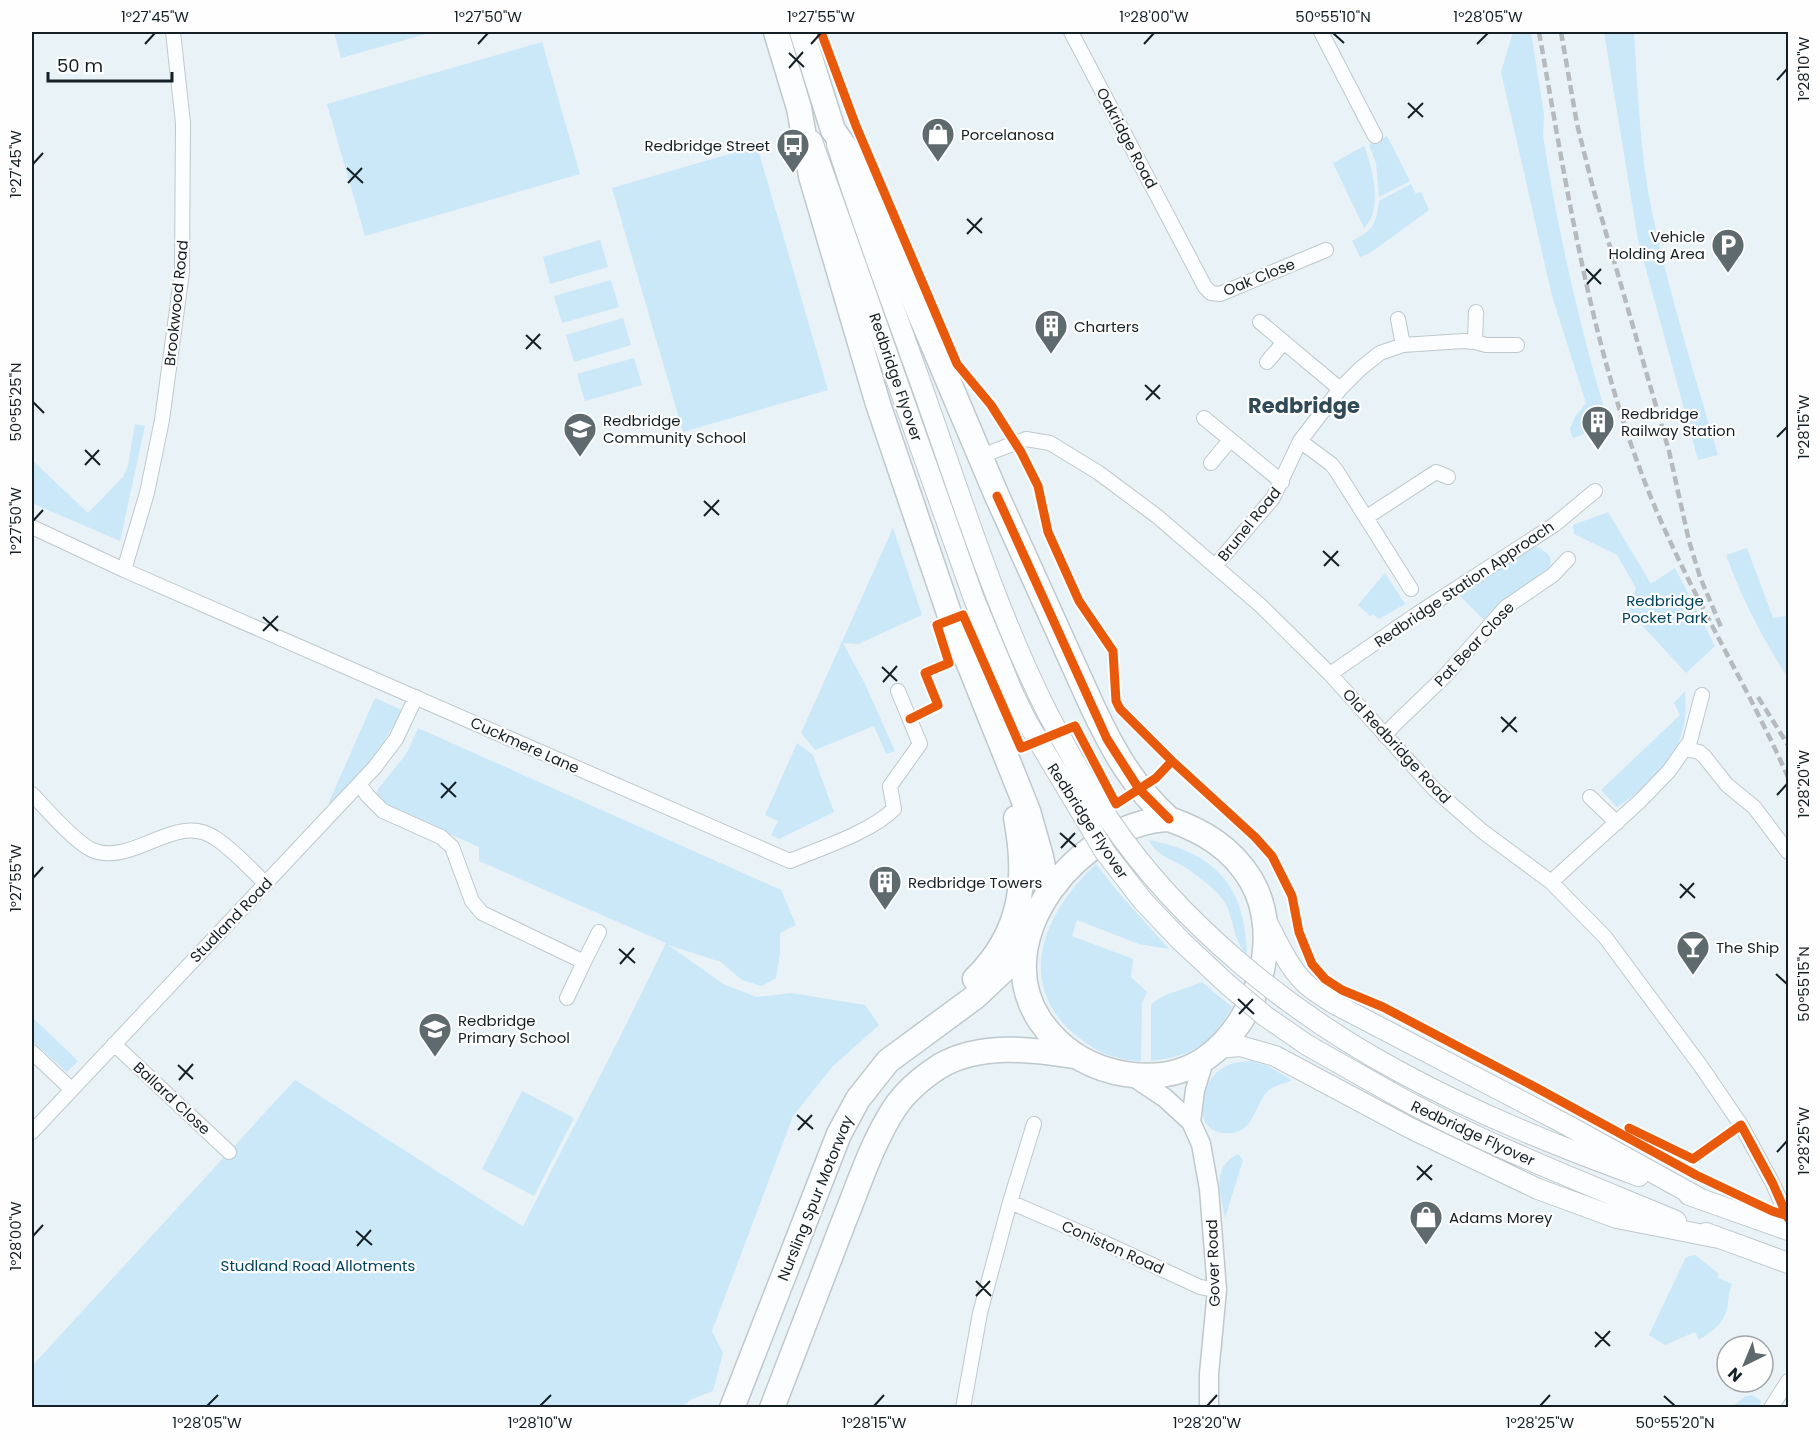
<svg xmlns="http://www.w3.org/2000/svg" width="1820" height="1439" viewBox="0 0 1820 1439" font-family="Poppins,sans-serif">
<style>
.green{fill:#cae8f8}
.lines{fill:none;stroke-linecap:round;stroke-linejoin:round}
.street-casing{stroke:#bec8cd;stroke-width:16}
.secondary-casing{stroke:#bec8cd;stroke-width:21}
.primary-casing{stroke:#bec8cd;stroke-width:22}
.highway-casing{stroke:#bec8cd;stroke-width:27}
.street{stroke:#fcfdfe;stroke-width:14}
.secondary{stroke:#fcfdfe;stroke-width:18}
.primary{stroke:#fcfdfe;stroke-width:20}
.highway{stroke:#fcfdfe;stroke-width:24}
.rail{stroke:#b7babc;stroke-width:4.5;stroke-dasharray:9 4.5;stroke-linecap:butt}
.primary-bridge-casing{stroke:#bec8cd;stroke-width:22;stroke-linecap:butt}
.primary-bridge{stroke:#fcfdfe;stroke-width:20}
.cycleway-casing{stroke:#fefefe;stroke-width:13}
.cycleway{stroke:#e8590c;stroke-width:9}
.ticks{fill:none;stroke:#152026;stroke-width:2}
.labels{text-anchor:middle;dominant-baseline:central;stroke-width:4.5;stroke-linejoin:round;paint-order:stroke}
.poi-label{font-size:15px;fill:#152026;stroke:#fefefe;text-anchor:start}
.street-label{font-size:15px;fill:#152026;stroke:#fefefe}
.park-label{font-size:15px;fill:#00435d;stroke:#fefefe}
.district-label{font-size:21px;font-weight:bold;fill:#314a57;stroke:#fefefe}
.neatline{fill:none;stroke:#152026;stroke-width:2}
.ticks-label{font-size:15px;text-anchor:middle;fill:#152026}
</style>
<rect width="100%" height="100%" fill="#e8f2f7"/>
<!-- green -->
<path class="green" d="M334,32h99l-92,26z
M1513,32h18l13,83 -1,20c15,99 37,193 66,290l-36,13 -3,-9 5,-12 11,-14 -34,-107 -51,-224z
M1604,32h30c4,62 6,124 19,185 17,80 42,159 65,238l-20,5 -60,-220z
M542,42l38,132 -215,62 -38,-132z
M1387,136l23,45 -31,16 -3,-34 -7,-18z
M757,146l71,244 -145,42 -71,-244z
M1364,146c9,22 19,64 0,82l-31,-65z
M1411,184l5,10 5,-2 8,18 -59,43 -10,4 -8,-16c21,-11 24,-16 27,-40z
M600,240l8,27 -58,17 -7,-27z
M611,280l8,27 -57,16 -8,-27z
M623,318l8,27 -57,17 -8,-27z
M634,358l8,27 -57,16 -8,-27z
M135,424l10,2 -25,115 -88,-38v-43l56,53 35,-36 5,-11z
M1608,512l43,72 24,-16 40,78 -29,27 -57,-62 7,-23 -19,-33 -43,-21 -1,-9z
M893,528l29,87 -64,29 -15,-1 22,41 30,67 -9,3 -12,-28 -59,24 -14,-17z
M1535,546c10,5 20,10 14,22l-48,35 -17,17 -24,-24z
M1747,548l26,70 15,-2v62c-25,-39 -46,-79 -62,-123z
M1385,573l20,31 -26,15 -6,-5 -3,2 -12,-11z
M1685,691c5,57 -22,85 -68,116l-16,-17 79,-75 -6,-12z
M375,698l27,12 -24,43 -47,52 -2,-3z
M418,728l363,162 15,35 -16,8v20l-4,25 -14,8 -20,-6 -21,-18 -53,-17 57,40 32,12 34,-4 74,12 14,20 -46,41 -40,50 -81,215 11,22 -10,38 -21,8 -11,8h-649v-41l263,-286 235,151 -7,-5 97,-189 46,-94 -187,-82v-14l-99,-44 -5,-7 3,-7 29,-36z
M797,743l16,12 21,57 -55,27 -8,-4 7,-14 -13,-6z
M1149,840c66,13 96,45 98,114 -16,-14 -12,-42 -27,-58 -5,-7 -21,-19 -28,-24 -15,-12 -35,-14 -43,-32z
M1096,864l22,28 51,57 -30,-5 -62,-24 -5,16 61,23 -2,18 16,15 -5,11 -1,58c-23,0 -45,-9 -63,-24 -66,-52 -34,-125 18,-173z
M1202,982l30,25c-20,37 -40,49 -81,54v-56c9,-11 36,-16 51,-23z
M32,1017l46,44 -11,11 -35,-31z
M1251,1061l17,5 24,14c-7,3 -20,6 -25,12 -14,15 -13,44 -43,41 -34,-3 -24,-50 -3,-64 10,-7 19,-7 30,-8z
M522,1091l52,27 -40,78 -52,-27z
M1238,1154l5,6 -18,58c-4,-25 -15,-50 13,-64z
M1695,1255l23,18v5l14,6c-4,9 -3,15 -5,24 -3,16 -15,23 -28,32l-4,-8 -30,13 -16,-10 37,-78z
M1752,1395l9,6 -2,6h-27l12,-10z"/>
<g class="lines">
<!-- street casing -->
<g class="street-casing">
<path id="street" d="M1071,32l134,255 6,6 9,1 106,-44
M1321,32l54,104
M1398,319l5,26
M1260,322l80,67
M1475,342l1,-30
M1267,362l17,-20
M1204,418l78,64
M1300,441l31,23 5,6 75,119
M981,456l45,-17 24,4 49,30 59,44 102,88 70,69 104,115 48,42 69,51 54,55 95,128 41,60 32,59 15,34
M1211,463l19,-23
M1367,517l69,-45 12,5
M32,527l92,43 666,291c31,-13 81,-29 104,-52l-4,-23 30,-42 -22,-53
M1215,566l58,-68 27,-57 40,-52 20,-20 20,-16 23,-8 60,-4 12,1 11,3h31
M124,570l23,-77 15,-73 20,-148 1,-149 -10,-91
M1330,674l84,-58 140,-91 41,-34
M1385,736l8,-10 51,-49 62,-70 47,-32 15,-16
M1686,749l13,3 5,4 23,29 27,22 34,45
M359,784l9,12 15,15 58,26 11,10 20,54 10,12 102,49 -17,36
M32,794c14,15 43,48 60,56 41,17 84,-39 123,-12 19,12 35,31 51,46
M1590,797l27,26
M1551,882l90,-82 28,-29 21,-30 12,-46
M584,962l15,-30
M114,1044l115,108
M32,1052l39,37
M32,1132l343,-365 21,-28 20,-42
M1010,1202l24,-78
M963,1408l17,-95 30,-111 95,41 95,44 17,3
M1771,1408l17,-27"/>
</g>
<!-- secondary casing -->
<g class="secondary-casing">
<path id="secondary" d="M1132,1076l33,22 26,24 10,22 8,45 8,101 -8,84v34
M1191,1122l4,-32 10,-32"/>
</g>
<!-- primary casing -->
<g class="primary-casing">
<path id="primary" d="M812,141l162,458 39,94 14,29
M837,144c27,86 60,171 90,257 37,105 71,214 121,313
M1264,917c12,21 22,47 40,65 9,9 20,15 31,22l230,120 134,74
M1218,1048l22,-2 35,10 137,73 126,60 79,29 102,20
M1400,1072c77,42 157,74 239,104
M1390,1092c91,51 190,89 286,129
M1689,1195l99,35
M1706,1233l82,30"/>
</g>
<!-- highway casing -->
<g class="highway-casing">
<path id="highway" d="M776,32l23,76 12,68 67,228 73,215 77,192 13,46 7,36
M802,32l31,98 23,33 141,333 96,212c21,44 40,78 76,111
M1169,819c34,12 63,29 82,61 33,56 7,141 -45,178 -27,19 -60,21 -91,14 -33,-8 -58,-26 -76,-53 -53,-83 43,-197 130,-200z
M975,979c47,-46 53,-99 41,-161
M732,1408l107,-274 19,-35 30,-38 87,-64 50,-47
M772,1408c24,-63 48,-125 72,-187 15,-37 28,-78 50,-112 11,-17 29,-32 46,-43 40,-23 90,-17 134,-10"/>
</g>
<!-- street -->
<use href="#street" class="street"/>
<!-- secondary -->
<use href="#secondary" class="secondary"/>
<!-- primary -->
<use href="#primary" class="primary"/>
<!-- highway -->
<use href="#highway" class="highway"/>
<!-- rail -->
<path class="rail" d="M1539,32c29,162 53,327 118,480 39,91 91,175 131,265
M1561,32l16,92 16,64 76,263 20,90 11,36 21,50
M1758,697l30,48"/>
<!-- primary-bridge casing -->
<g class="primary-bridge-casing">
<path id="primary-bridge" d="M1048,714c20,36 39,73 62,107 71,104 180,192 290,251
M1027,722l78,130 38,49 38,40 46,43 38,32 42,29 83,47"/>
</g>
<!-- primary-bridge -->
<use href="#primary-bridge" class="primary-bridge"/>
<!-- cycleway casing -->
<g class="cycleway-casing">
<path id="cycleway" d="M821,32l35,94 101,238 34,41 30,47 17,34 10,46 31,69 34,50 3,50 4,8 52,52 83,76 17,19 20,40 7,36 13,32 13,15 17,11 41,17 152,80 161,88 76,36 16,5
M997,496l110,243 32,50 30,30
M910,719l28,-14 -13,-32 24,-10 -12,-38 26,-10 58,133 54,-22 41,78 40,-26 16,-17
M1629,1128l64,31 48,-34 32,59 15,34"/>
</g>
<!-- cycleway -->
<use href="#cycleway" class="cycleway"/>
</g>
<!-- ticks -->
<path class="ticks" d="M1333,33l11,10M145,44l10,-11M478,44l10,-11M811,44l10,-11M1144,44l10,-11M1477,44l11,-11M789,53l15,14M789,68l14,-16M1777,80l10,-11M1408,103l15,14M1408,118l15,-15M33,164l10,-11M347,168l16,15M348,183l14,-15M967,219l15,14M967,234l15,-16M1586,269l15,15M1587,284l14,-15M526,335l15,14M526,349l14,-15M1145,385l15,14M1146,400l14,-15M33,402l11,11M1777,437l10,-10M85,450l15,15M85,465l14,-15M704,501l15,14M704,516l15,-16M33,521l10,-11M1323,551l16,15M1324,566l14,-15M263,617l15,14M263,631l15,-15M882,667l15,14M883,682l14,-16M1501,717l16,15M1502,732l14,-15M441,783l15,14M1777,795l10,-11M441,798l15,-16M1060,833l16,14M1061,848l14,-15M33,878l10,-11M1680,884l15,14M1680,898l14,-15M619,949l16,14M620,964l14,-16M1776,974l11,10M1238,999l16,15M1239,1014l14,-15M178,1065l15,14M179,1080l14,-16M797,1115l16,14M798,1130l14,-15M1777,1152l10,-11M1417,1166l15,14M1417,1180l15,-15M356,1231l16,14M33,1236l10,-11M357,1246l14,-16M976,1281l15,15M976,1296l14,-15M1595,1332l15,14M1595,1347l15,-16M1664,1396l11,10M207,1406l11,-11M540,1406l11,-11M874,1406l10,-11M1207,1406l10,-11M1540,1406l10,-11"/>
<!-- icons -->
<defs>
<g id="shop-pin" transform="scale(1.725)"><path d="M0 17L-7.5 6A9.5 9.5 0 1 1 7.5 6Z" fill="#5f6a6f" stroke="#fefefe"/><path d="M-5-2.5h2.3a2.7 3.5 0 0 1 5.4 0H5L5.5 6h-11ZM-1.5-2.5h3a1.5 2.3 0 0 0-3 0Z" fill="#fff"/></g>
<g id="bus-pin" transform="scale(1.725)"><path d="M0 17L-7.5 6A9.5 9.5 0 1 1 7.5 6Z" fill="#5f6a6f" stroke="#fefefe"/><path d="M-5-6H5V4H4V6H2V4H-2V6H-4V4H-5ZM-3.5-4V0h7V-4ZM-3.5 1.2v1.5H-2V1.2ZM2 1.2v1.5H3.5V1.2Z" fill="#fff"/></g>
<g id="parking-pin" transform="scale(1.725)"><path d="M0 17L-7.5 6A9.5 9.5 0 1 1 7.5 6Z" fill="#5f6a6f" stroke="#fefefe"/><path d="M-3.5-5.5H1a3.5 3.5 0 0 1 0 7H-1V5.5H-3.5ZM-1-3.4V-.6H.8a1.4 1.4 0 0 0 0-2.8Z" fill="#fff"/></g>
<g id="building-pin" transform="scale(1.725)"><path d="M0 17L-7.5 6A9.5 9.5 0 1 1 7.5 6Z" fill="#5f6a6f" stroke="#fefefe"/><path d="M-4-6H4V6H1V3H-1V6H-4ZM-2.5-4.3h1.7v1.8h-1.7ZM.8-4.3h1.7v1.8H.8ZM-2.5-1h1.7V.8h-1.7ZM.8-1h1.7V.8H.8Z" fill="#fff"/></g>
<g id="school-pin" transform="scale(1.725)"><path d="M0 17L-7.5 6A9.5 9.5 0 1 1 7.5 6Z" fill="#5f6a6f" stroke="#fefefe"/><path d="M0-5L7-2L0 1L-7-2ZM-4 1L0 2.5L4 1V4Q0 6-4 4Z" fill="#fff"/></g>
<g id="bar-pin" transform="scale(1.725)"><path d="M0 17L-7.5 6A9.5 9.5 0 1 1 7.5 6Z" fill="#5f6a6f" stroke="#fefefe"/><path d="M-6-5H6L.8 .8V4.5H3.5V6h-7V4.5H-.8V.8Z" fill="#fff"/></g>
</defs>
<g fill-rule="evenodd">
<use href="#shop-pin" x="938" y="134"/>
<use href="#bus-pin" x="793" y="145"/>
<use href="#parking-pin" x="1728" y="245"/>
<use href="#building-pin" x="1051" y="326"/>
<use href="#building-pin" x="1598" y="422"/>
<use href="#school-pin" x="580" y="429"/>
<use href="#building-pin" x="885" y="882"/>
<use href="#bar-pin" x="1693" y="947"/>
<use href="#school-pin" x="435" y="1029"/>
<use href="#shop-pin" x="1426" y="1217"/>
</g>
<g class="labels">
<!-- poi labels -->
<g class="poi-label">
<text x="961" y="134">Porcelanosa</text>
<text x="770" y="145" text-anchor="end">Redbridge Street</text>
<text x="1705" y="236" text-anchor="end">Vehicle<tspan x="1705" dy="17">Holding Area</tspan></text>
<text x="1074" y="326">Charters</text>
<text x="1621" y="413">Redbridge<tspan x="1621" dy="17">Railway Station</tspan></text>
<text x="603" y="420">Redbridge<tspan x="603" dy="17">Community School</tspan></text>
<text x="908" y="882">Redbridge Towers</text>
<text x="1716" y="947">The Ship</text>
<text x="458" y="1020">Redbridge<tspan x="458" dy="17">Primary School</tspan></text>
<text x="1449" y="1217">Adams Morey</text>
</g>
<!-- street labels -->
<g class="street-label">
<text transform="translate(1127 138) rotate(62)">Oakridge Road</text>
<text transform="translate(1259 277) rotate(-22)">Oak Close</text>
<text transform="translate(176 303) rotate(-84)">Brookwood Road</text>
<text transform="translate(896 377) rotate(71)">Redbridge Flyover</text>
<text transform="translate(1249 524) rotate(-51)">Brunel Road</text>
<text transform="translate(1464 584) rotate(-34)">Redbridge Station Approach</text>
<text transform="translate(1474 644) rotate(-47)">Pat Bear Close</text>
<text transform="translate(525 745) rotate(24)">Cuckmere Lane</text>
<text transform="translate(1397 746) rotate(47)">Old Redbridge Road</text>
<text transform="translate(1088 821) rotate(57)">Redbridge Flyover</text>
<text transform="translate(231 920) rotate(-46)">Studland Road</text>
<text transform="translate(172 1098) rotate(43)">Ballard Close</text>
<text transform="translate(1473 1133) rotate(25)">Redbridge Flyover</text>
<text transform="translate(815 1198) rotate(-68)">Nursling Spur Motorway</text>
<text transform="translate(1113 1247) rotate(24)">Coniston Road</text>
<text transform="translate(1213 1263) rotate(-92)">Gover Road</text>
</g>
<!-- park labels -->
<g class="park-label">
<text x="1665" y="600">Redbridge<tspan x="1665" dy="17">Pocket Park</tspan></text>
<text x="318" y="1265">Studland Road Allotments</text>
</g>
<!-- district labels -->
<g class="district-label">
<text x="1304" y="405">Redbridge</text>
</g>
</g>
<!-- border -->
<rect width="1820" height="1439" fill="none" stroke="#fefefe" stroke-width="66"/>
<!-- north arrow -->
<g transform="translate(1745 1364) rotate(223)"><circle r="28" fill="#fefefe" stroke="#a1a5a8" stroke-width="1.5"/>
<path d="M0-4.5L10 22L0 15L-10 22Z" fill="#5f6a6f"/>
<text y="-9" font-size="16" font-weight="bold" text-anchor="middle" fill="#152026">N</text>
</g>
<!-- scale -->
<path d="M48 72v9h124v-9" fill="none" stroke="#152026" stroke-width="3"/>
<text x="57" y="72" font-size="18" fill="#152026" stroke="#fefefe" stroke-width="4.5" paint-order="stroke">50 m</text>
<rect x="33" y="33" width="1754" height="1373" class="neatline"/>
<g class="ticks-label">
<text x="155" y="22">1°27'45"W</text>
<text x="488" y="22">1°27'50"W</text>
<text x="821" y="22">1°27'55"W</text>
<text x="1154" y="22">1°28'00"W</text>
<text x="1333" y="22">50°55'10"N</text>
<text x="1488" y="22">1°28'05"W</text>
<text transform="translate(1804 69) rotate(-90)" y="5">1°28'10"W</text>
<text transform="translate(16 164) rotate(-90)" y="5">1°27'45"W</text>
<text transform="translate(16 402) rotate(-90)" y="5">50°55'25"N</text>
<text transform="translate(1804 427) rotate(-90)" y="5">1°28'15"W</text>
<text transform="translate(16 521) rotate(-90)" y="5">1°27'50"W</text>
<text transform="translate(1804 784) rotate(-90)" y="5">1°28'20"W</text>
<text transform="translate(16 878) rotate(-90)" y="5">1°27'55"W</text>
<text transform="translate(1804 984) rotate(-90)" y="5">50°55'15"N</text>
<text transform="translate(1804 1141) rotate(-90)" y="5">1°28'25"W</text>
<text transform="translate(16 1236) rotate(-90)" y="5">1°28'00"W</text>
<text x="207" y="1428">1°28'05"W</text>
<text x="540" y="1428">1°28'10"W</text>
<text x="874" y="1428">1°28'15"W</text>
<text x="1207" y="1428">1°28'20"W</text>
<text x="1540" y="1428">1°28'25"W</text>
<text x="1675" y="1428">50°55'20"N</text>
</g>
</svg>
